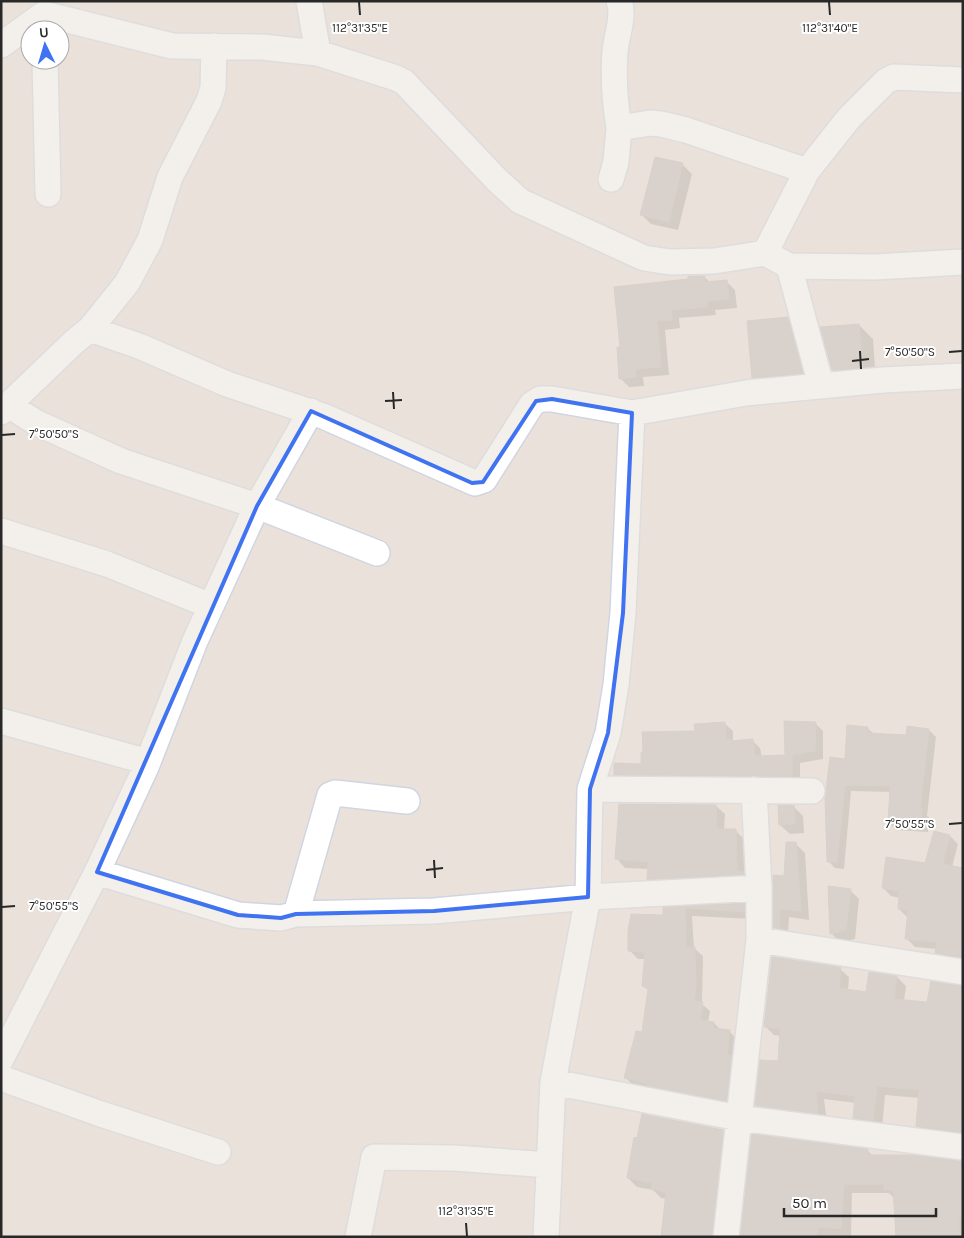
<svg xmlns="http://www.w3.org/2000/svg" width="964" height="1238" viewBox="0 0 964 1238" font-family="Karla,sans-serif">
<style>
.shadow{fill:#0003}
.building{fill:#c5bfba;stroke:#c5bdb4}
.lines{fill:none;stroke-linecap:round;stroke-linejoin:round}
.street-casing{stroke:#d0d5e1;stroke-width:28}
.street{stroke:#fff;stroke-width:25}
.marked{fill:none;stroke:#4073f1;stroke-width:4;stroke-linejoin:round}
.ticks{fill:none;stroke:#282828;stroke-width:2}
.ticks-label{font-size:12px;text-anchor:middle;fill:#282828;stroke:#fff;stroke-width:4;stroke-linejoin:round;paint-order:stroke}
</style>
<rect width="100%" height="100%" fill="#eae2da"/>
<!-- shadow -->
<path class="shadow" d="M682,164l10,10 -14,56 -27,-6 -9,-9z
M704,277l6,5 16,-1 9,9 2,18 -22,2 1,5 -37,3 1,10 -15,2 4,45 -26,2 1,9 -15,1 -9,-9 1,-30 68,-68z
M787,319l14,13 15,55 -49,4 -13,-14z
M859,325l14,14 3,42 -29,3 -14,-14z
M724,723l9,8v11l19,-2 8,8 2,9 24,-1 29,-33 8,8v28l-23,4v21l-177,-1 -8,-9 27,-9 54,-32z
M867,728l7,6 33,2 22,-6 7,7 -9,79 2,1 -1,15 -32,-2 -7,-7 2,-31 -40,-1 -7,78 -9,-1 -7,-7 18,-100z
M716,806l9,8 -1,16h11l9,9 1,35 7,8 -95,6 -9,-9 1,-10 -24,-1 -8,-9z
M793,806l10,10 1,17 -14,1 -10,-9z
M934,832l16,4 8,8 -6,23 11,2v95l-18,-3 -9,-8 1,-4 -22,-2 -8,-8v-22l-8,-8 1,-11 -9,-2 -8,-8 43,-24z
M796,844l9,9 4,67 -20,-3 -1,20 -4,-1 -9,-9 10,-49z
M850,890l9,9 -4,40 -15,3 -9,-9z
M744,904l8,8v7l-60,-3 2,32 9,8 -1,48 8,7 -2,12h6l7,7 8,1 8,8 -3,69 -100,-22 -8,-8 17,-45 6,-42 -5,-5 1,-27h-7l-8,-8 34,-35v-7z
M840,969l9,8 -1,13 19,3 30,-16 9,9 -2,15 24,2 35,-16v153l-37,-5 -9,-9 2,-28 -34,-3 -3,34 -19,-2 -8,-9 1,-15 -32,-4 3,23 -62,-8 -9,-9 23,-42 2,-27 -7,-1 -9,-9z
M723,1131l9,9 -11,97h-59l5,-38 -6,-1 -8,-8 -16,-3 -9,-9z
M867,1150l6,6 90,6v75h-67l-1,-38 -6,-6h-37l-1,44h-109z"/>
<!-- building -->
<path class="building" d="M655,157l28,6 -14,59 -29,-7z
M688,276h17v6l22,-2 2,19 -22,2v6l-36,3 1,10 -15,1 4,46 -26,2 1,8 -17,2 -2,-32h3l-6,-60 74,-8z
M788,317l15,56 -51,5 -5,-57z
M859,324l4,43 -31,3 -12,-43z
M784,721l32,1 -1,29 -23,4v21l-178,-1v-12l27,1v-12h2l-1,-20 53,-1 -1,-7 31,-2 1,18 5,-1v2l22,-2 2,17 30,-1z
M847,725l21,2v6l38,2 1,-9 22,3 -9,80h2l-1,17 -33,-2 2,-38 -45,-1 -8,77h-10l-2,-64 5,-41 15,2z
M619,804l97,1v24h20l1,42 7,1v2l-97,6 1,-18 -33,-3z
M778,805h16l1,19 -16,1z
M934,831l16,4 -7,29 20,4v89l-28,-4 2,-11 -32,-3 3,-29 -10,-1 1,-18 -17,-3 4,-31 39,6z
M786,842h10l5,69 -21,-2 -1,20 -6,-1v-53l11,1z
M828,886l23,3 -5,41 -16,4z
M745,903v9l-60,-4 1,39h9l1,41 -2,13 9,1 -3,18 14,2 -1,6 17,2 -3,25 5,1 -6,45 -79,-15v-2l-23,-6 12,-47 6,1 6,-43 -6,-3 3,-34 -17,-1v-20l3,-17 32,1v-8z
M772,957l69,10 -2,21 27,4 3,-20 28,4 -3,23 33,3 4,-21 32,5v146l-47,-6 3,-36 -42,-4 -4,35 -20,-3 2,-22 -39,-5 2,23 -63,-8 5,-46 18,1 2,-32 -16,-2z
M642,1114l81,16 -11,107h-51l5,-45 -15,-3 1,-6 -25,-5 7,-41 3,1z
M752,1134l116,15v6h43l52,6v56h-4v20h-63l-3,-47h-9v-6h-40l-3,45 -22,-2 -3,10h-76z"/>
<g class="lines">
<!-- street casing -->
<g class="street-casing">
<path id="street" d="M309,1l9,52
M619,1c6,15 -3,36 -4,51 -2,25 0,51 4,76l31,-5 11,1 25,6 121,41
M1,45l43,-31 128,32 90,1 56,6 78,25 8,4 93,98 23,21 124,57 26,4 44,-1 51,-8
M45,60l3,134
M963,80l-69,-3 -8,4 -37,37 -42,53 -42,82 24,13 86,1 88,-5
M611,179l5,-17 3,-34
M789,266l32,119
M90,329l49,17 88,38 96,32 152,67 9,-3 48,-76 8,-5h12l80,14 114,-20 137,-13 80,-4
M8,405l29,18 84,38 136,45 120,47
M1,412l73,-70 16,-13 37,-46 23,-43 20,-63 39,-76 4,-13 1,-42
M1,531l106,33 104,42
M1,721l147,41
M590,789l222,2
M754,790l5,98
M97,872l141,43 43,3 15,-4 138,-3 154,-14 171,-9v52l-20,178 224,29
M296,914l34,-119 5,-2 72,8
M759,940l204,32
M1,1059l96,-187 49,-105 49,-126 62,-135 54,-95
M1,1078l97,35 120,39
M553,1082l186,36 -13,119
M358,1237l16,-80 80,1 95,7
M546,1237l7,-155 35,-185 2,-108 18,-56 8,-48 7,-72 9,-200"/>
</g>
<!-- street -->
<use href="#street" class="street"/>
</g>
<!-- marked area -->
<path d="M0 0H964V1238H0ZM552,399l80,14 -9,200 -15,120 -18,56 -2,108 -154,14 -138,3 -15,4 -43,-3 -141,-43 160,-366 54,-95 161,72 11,-1 53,-81z" fill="#eae2da" fill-opacity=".55" fill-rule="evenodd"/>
<path class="marked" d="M552,399l80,14 -9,200 -15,120 -18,56 -2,108 -154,14 -138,3 -15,4 -43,-3 -141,-43 160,-366 54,-95 161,72 11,-1 53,-81z"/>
<!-- ticks -->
<path class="ticks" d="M359,2l1,13M829,2l1,13M860,351l1,18M949,352l13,-1M852,361l17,-2M393,392l1,17M385,401l17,-1M2,435l13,-1M949,824l13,-1M434,860l1,18M426,870l17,-2M2,907l13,-1M466,1223l1,13"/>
<g class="ticks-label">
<text x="360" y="32">112°31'35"E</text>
<text x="830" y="32">112°31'40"E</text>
<text x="910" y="356">7°50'50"S</text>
<text x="54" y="438">7°50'50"S</text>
<text x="910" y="828">7°50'55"S</text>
<text x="54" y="910">7°50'55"S</text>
<text x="466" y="1215">112°31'35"E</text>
</g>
<!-- border -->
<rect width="964" height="1238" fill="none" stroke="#282828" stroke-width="5"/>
<!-- north arrow -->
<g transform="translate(45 45) rotate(355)"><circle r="24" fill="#ffffff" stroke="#a9a9a9"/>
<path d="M0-4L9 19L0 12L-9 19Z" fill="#4073f1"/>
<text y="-8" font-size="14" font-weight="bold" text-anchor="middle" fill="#282828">U</text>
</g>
<!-- scale -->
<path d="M784 1208v8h152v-8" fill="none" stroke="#282828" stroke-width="2.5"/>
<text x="792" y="1208" font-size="15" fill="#282828" stroke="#ffffff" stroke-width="4" paint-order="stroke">50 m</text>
</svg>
